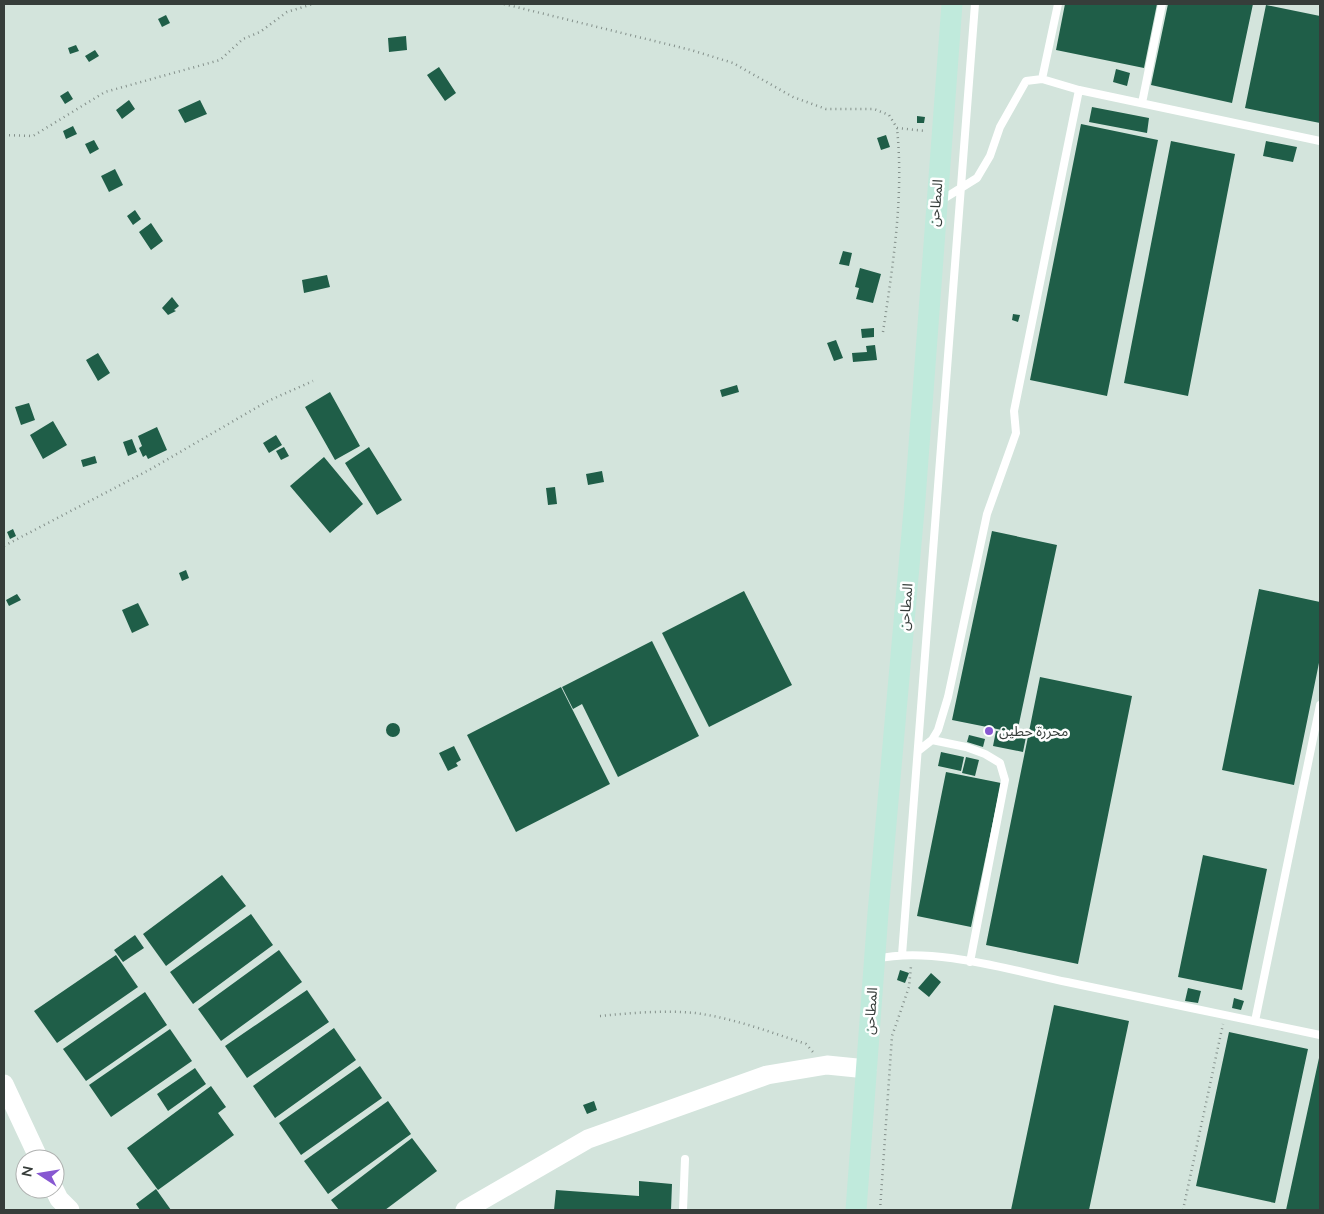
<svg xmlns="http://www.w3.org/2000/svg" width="1324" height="1214" viewBox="0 0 1324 1214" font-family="'Nunito Sans','Noto Sans Arabic',sans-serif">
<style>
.building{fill:#1f5e48}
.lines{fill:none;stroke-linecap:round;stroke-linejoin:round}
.path{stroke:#84908b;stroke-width:2.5;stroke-dasharray:1 4;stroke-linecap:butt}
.service{stroke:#fff;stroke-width:8}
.tertiary{stroke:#fff;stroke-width:19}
.secondary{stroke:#c0eadc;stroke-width:21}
.poi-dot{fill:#8758d1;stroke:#fff;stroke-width:2}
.labels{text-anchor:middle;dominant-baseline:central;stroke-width:5;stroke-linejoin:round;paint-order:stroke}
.street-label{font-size:14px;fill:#363d3a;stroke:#fff}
.poi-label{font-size:14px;fill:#363d3a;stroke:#fff;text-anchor:start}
</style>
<rect width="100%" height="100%" fill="#d3e4dc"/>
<!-- building -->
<path class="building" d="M1065,4h92l-13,64 -88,-18z
M1168,4h85l-21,99 -81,-18z
M1266,5l54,11v107l-75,-15z
M166,15l4,8 -8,4 -4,-8z
M406,36l1,14 -18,2 -1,-14z
M76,45l3,6 -9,3 -2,-6z
M95,50l4,6 -10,6 -4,-6z
M439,67l17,26 -11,8 -18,-26z
M1116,69l14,4 -3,13 -14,-4z
M68,91l5,8 -8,5 -5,-8z
M129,100l6,9 -13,10 -6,-9z
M200,100l7,14 -22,9 -7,-13z
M1092,107l57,11 -2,15 -58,-11z
M917,116l8,1 -1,6h-7z
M1081,124l77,16 -51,256 -77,-16z
M73,126l4,8 -11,5 -3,-8z
M886,135l4,12 -9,3 -4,-12z
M94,140l5,9 -9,5 -5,-10z
M1171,141l64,13 -47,242 -64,-13z
M1266,141l31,6 -4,15 -30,-6z
M115,169l8,16 -14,7 -8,-16z
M135,210l6,9 -8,6 -6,-9z
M151,223l12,18 -12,9 -12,-18z
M843,251l9,2 -3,13 -10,-2z
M860,268l21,6 -8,29 -17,-4 3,-11 -4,-1z
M327,275l3,12 -26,6 -2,-13z
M172,297l7,9 -5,4 2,1 -8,4 -6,-7z
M1013,314l7,1 -2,7 -6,-2z
M874,328v9l-12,1 -1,-9z
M836,340l7,18 -9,3 -7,-18z
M875,345l2,15 -24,2 -1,-9 15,-1 -1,-6z
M98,353l12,20 -12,8 -12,-21z
M737,385l2,7 -17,5 -2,-7z
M330,392l30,54 -25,14 -30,-53z
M29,403l6,17 -14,5 -6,-18z
M53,421l14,24 -24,14 -13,-24z
M157,427l10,23 -19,9 -2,-4 -3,2 -4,-9 3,-2 -4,-10z
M276,435l6,10 -13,8 -6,-10z
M132,439l5,13 -9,4 -5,-14z
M284,447l5,9 -8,4 -5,-9z
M369,447l33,53 -25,15 -32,-52z
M95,456l2,7 -14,4 -2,-7z
M324,457l39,47 -33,29 -40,-47z
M602,471l2,11 -16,3 -2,-11z
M555,487l2,17 -9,1 -2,-17z
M13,529l3,7 -6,3 -3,-7z
M992,531l65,14 -40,188 -65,-13z
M186,570l3,8 -7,3 -3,-8z
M1259,589l61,13v56l-26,127 -72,-15z
M744,591l48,94 -83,42 -47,-94z
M17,594l4,6 -12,6 -3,-6z
M138,603l11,22 -17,8 -10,-23z
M652,641l47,95 -81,41 -36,-73 -9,5 -11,-22z
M1040,677l92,19 -54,268 -92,-19z
M561,687l49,97 -94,48 -49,-97z
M386 730a7 7 0 1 1 14 0a7 7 0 1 1-14 0Z
M996,731l30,6 -3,15 -30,-6z
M969,735l16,4 -2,8 -16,-5z
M454,746l7,14 -5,3 2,3 -10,5 -9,-18z
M941,752l23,5 -3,14 -23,-5z
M966,757l13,3 -4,16 -13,-3z
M946,772l55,11 -30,144 -54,-11z
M1203,855l64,14 -25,121 -64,-13z
M222,875l24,31 -80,60 -23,-32z
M251,914l22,31 -80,59 -23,-32z
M135,935l9,13 -21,14 -9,-12z
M279,950l23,32 -81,59 -23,-32z
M116,955l22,32 -81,56 -23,-32z
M900,970l9,3 -4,10 -8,-3z
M931,973l10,9 -12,15 -11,-9z
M1188,988l13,3 -3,12 -13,-2z
M307,990l22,32 -82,56 -22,-32z
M145,992l22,33 -81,56 -23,-32z
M1234,998l10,3 -3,9 -9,-2z
M1054,1005l75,16 -40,189h-78z
M334,1028l22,32 -81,58 -22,-32z
M170,1029l22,32 -81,56 -22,-32z
M1229,1032l79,17 -33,154 -79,-17z
M1320,1058v152h-34l33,-152z
M360,1066l22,32 -81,57 -22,-32z
M195,1068l11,16 -38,27 -11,-17z
M211,1086l15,21 -8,6 16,22 -76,55 -31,-42z
M388,1101l23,33 -83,60 -24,-33z
M594,1101l3,9 -10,4 -4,-9z
M412,1138l25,33 -52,39h-46l-8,-10z
M639,1181l33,3 -1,26h-117l2,-20 83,6z
M156,1189l15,21h-31l-4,-6z"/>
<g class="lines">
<!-- path -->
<path class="path" d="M504,4l187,46 42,13 60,34 33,12h48l15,6 8,13 29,3
M4,135l29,1 72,-44 115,-32 23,-21 17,-7 27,-20 26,-8
M883,332c10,-68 21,-135 14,-204
M4,546l145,-76 119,-69 45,-20
M600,1016c31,-3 64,-6 95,-3 38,5 75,19 111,31l7,8
M880,1210l12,-174 17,-49 2,-21
M1183,1210l40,-186"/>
<!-- service -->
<path class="service" d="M1042,79l16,-75
M1142,103l20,-99
M940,201l37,-23 13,-22 10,-29 26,-46 16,-2 37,11 241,51
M932,740l34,7 19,7 15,9 5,17 -35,182
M918,751l14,-11 6,-10 10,-33 39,-183 29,-81 -2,-22 65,-321
M902,955l73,-951
M876,959c56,-13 134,11 191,23 84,18 169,35 253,53
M1255,1021l65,-316
M683,1210l2,-51"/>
<!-- tertiary -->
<path class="tertiary" d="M4,1084l35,75
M54,1189l5,10 11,11
M465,1210l123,-71 179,-64 60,-10 40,4"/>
<!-- secondary -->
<path class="secondary" d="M856,1210l22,-297 37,-414 37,-495"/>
</g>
<!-- markers -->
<circle class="poi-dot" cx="989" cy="731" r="5"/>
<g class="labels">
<!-- street labels -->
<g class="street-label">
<text transform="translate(936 203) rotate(-85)">المطاحن</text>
<text transform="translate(906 607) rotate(-85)">المطاحن</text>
<text transform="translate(871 1011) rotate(-86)">المطاحن</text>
</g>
<!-- poi labels -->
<g class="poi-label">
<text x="999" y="731">محررة حطين</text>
</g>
</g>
<!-- border -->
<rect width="1324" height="1214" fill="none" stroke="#363d3a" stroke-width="10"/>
<!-- north arrow -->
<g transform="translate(40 1174) rotate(282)"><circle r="24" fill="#ffffff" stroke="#afb1b0"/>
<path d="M0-4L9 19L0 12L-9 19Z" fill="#8758d1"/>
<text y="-8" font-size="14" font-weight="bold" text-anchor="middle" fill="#363d3a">N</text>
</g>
</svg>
